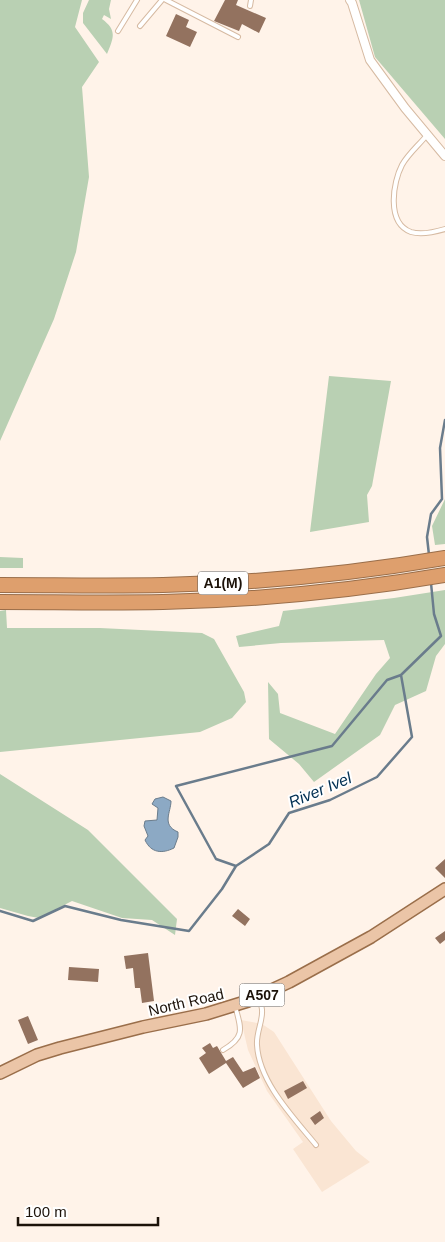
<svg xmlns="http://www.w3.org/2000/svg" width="445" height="1242" viewBox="0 0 445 1242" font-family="Helvetica,sans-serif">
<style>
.built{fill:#fae5d3}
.green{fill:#b9d0b3}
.water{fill:#8ca9c4;stroke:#6a7c8c}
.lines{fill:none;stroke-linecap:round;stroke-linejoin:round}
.stream{stroke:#6a7c8c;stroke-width:2.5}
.building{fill:#93725f}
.lane-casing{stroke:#d6baa2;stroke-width:6}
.street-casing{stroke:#d6baa2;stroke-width:10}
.primary-casing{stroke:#9a6e4a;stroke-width:14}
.highway-casing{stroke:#9a6e4a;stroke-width:16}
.lane{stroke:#fff;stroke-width:4}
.street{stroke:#fff;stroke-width:8}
.primary{stroke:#ebc5a7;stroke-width:11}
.highway{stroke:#de9f6d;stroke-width:14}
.labels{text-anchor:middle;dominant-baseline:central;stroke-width:4;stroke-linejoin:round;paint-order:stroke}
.shield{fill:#fff;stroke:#605953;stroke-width:1}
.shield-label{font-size:14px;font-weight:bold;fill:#1c1209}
.street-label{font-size:15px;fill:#1c1209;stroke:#fff}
.water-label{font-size:16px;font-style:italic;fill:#002f52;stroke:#fff}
</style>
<rect width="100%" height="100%" fill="#fff3e9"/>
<!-- built -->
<path class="built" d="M241,1020l21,4 12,8 57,89 25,30 14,11 -48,30 -29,-43 10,-7 -36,-51 -19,-41z"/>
<!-- green -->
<path class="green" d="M0,0h82l-7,27 24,35 -17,25 7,90 -13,75 -22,67 -54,122z
M89,0h22l-2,9 2,10 -7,-4 -2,4c15,11 12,18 5,35l-24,-31v-10z
M359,0h86v139l-70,-82z
M329,376l62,5 -19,105 -5,9 2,27 -59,10z
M445,499v45l-10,1 -3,-19z
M0,557l23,1v10h-23z
M445,590v54l-9,12 -10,35 -31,14 -15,30 -66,47 -15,-18 -30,-25 -1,-57 10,12 2,19 55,21 41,-60 14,-16 -6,-18 -103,3 -42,4 -3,-11 43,-10 4,-15 111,-13z
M6,610l1,18h93l102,5 12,6 30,53 2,10 -14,16 -32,14 -200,20v-141z
M0,774l88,56 89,89 -2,16 -23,-15 -30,-2 -50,-17 -33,17 -11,-2 -28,-8z"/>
<!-- water -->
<path class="water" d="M163,797l8,4c0,11 -10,24 7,31v5l-4,11c-12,6 -23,5 -29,-8l3,-4 -4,-10 1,-5 12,-1 1,-12 -6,-4 3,-5z"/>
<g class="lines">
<!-- stream -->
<path class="stream" d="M429,555l-2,-18 4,-23 11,-15 -2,-51 5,-28
M236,866l-20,-7 -40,-73 156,-40 55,-66 14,-5
M0,911l33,10 32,-15 56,14 68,11 33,-42 14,-23 33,-22 20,-31 41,-13 47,-23 35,-40 -11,-62 40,-39 -7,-22 -3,-31"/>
</g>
<!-- building -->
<path class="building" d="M225,0h13l-2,5 30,13 -7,15 -17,-9 -3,7 -25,-10z
M176,14l13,6 -3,7 11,5 -7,15 -24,-11z
M445,859v19l-10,-10z
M238,909l12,10 -5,7 -13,-10z
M445,931v9l-5,4 -5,-6z
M148,953l6,48 -12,2 -2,-15h-5l-2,-20 -7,1 -2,-13z
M69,967l30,2 -1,13 -30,-2z
M163,1006l1,7 -13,3 -1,-8z
M28,1016l10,24 -10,4 -10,-24z
M210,1043l3,5 4,-2 9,15 7,-4 10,15 12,-5 5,11 -17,10 -17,-25 -17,11 -10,-16 7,-5 -4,-5z
M303,1081l4,7 -19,11 -4,-8z
M320,1111l4,7 -9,7 -5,-7z"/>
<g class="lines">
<!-- lane casing -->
<g class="lane-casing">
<path id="lane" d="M166,0l72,37
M250,6l1,-6
M140,26l22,-26
M118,31l19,-31
M427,135c-8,10 -19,19 -25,30 -9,17 -16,58 9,67 10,3 24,0 34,-3
M259,999c1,3 3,8 3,11 1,11 -6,23 -5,35 2,37 36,72 59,100
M223,1050c23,-13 18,-22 12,-44"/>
</g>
<!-- street casing -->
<g class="street-casing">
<path id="street" d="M350,0l2,3 18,57 35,48 40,48"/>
</g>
<!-- primary casing -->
<g class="primary-casing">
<path id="primary" d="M0,1073l37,-18 23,-7 83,-21 63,-13 42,-13 41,-19 82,-45 74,-48"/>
</g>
<!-- highway casing -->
<g class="highway-casing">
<path id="highway" d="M0,585c54,0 109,1 163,0 94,-2 189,-11 282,-27
M0,602c54,0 108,1 163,0 94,-2 189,-11 282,-27"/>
</g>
<!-- lane -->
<use href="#lane" class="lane"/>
<!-- street -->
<use href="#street" class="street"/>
<!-- primary -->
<use href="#primary" class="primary"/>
<!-- highway -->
<use href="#highway" class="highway"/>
</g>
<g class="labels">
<!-- shield labels -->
<g class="shield">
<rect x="198" y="571.5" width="50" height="23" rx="4"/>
<rect x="239.5" y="983.5" width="45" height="23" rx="4"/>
</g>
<g class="shield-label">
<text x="223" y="583">A1(M)</text>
<text x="262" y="995">A507</text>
</g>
<!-- street labels -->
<g class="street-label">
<text transform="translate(186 1002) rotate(-13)">North Road</text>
</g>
<!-- water labels -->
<g class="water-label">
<text transform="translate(320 790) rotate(-23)">River Ivel</text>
</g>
</g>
<!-- scale -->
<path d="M18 1217v8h140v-8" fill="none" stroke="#1c1209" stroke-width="2.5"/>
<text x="25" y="1217" font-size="15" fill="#1c1209" stroke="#ffffff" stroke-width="4" paint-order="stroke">100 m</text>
</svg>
